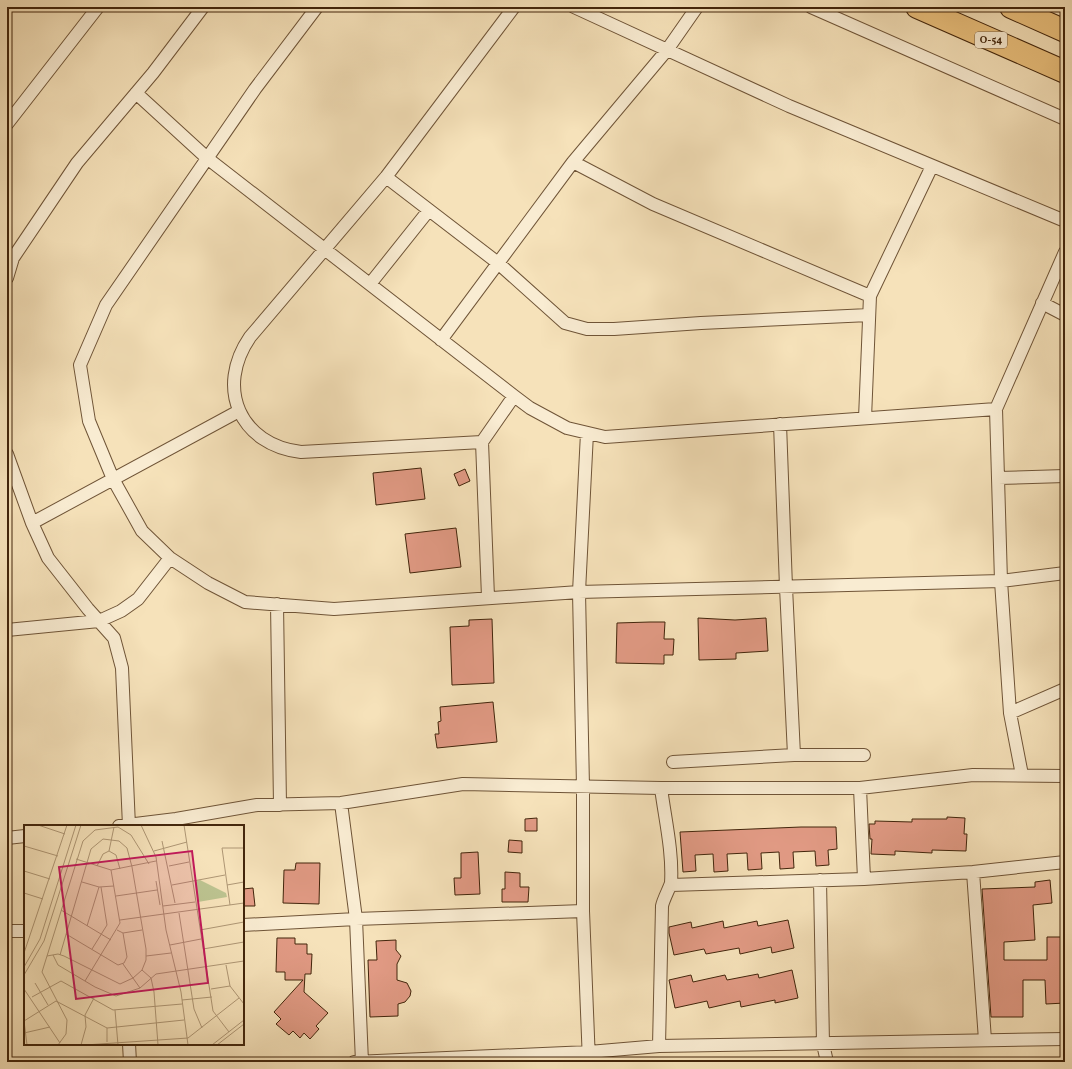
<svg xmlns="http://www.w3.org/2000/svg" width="1072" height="1069" viewBox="0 0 1072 1069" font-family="Vollkorn,serif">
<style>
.building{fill:#e19a84;stroke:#42250b}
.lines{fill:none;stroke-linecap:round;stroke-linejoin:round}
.street-casing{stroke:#6f5437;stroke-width:14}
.highway-casing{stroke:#42250b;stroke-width:24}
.street{stroke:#f9ecd2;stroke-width:12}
.highway{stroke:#ebc17d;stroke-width:22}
.labels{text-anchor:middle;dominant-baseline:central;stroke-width:3;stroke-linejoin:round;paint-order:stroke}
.shield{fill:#f9ecd2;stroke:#796147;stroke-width:1}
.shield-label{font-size:10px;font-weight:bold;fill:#42250b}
.inset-road{fill:none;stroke:#ae9674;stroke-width:1}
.view{fill:#c2185b;fill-opacity:0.15;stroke:#c2185b;stroke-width:2}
.inset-edge{fill:none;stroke:#42250b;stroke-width:2}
</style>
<rect width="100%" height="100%" fill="#f6e2ba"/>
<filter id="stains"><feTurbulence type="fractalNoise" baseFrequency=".005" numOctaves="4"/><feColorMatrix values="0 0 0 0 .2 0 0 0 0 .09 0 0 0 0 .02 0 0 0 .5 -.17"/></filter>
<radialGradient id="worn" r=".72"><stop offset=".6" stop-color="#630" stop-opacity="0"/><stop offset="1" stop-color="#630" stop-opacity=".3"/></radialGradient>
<!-- building -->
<path class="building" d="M421,468l4,31 -49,6 -3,-32z
M465,469l5,12 -11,5 -5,-12z
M456,528l5,39 -51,6 -5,-39z
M698,618l37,2 31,-2 2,33 -32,2v6l-37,1z
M492,619l2,64 -42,2 -2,-58 19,-1v-6z
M650,622h15l-1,17h10l-1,16h-9v9l-48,-1 1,-40z
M493,702l4,40 -60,6 -2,-14h4l-1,-12 3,-1 -1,-14z
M947,817l18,1 -1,16h3l-1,17 -34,-1v3l-37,-2v4l-24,-1 1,-15h-2l-1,-15h6v-3l37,1v-3h35z
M537,818v13h-12v-12z
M801,827h35l1,22 -9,1 1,15 -13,1 -1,-15 -22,1 1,16 -14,1 -1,-17 -18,1 1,16 -14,1 -1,-17 -20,1 1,17 -14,1 -1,-18 -18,1 1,16 -13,1 -3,-40z
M509,840l13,1v12l-14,-1z
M478,852l2,42 -25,1 -1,-17h7v-25z
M296,863h24l-1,41 -36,-1 1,-33h11z
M505,872l15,1v14h9l-1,15h-26v-13h3z
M1050,880l2,23 -19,2 2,35 -31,2v18h43v-23h18v66l-19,1 -1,-24h-22v37h-32l-9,-128 53,-2v-5z
M253,888l2,18h-12v-17z
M788,920l6,28 -22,5 -1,-6 -31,7 -1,-6 -33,6 -2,-5 -30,6 -5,-22v-6l22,-5 1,6 31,-7 1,7 33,-7 1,5z
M277,938h18v6h12v10h5l-1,20h-6l-1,18 24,21 -12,13 3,3 -9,10 -6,-6 -4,5 -7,-7 -4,4 -13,-11 5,-5 -7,-7 29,-32h-18v-8h-9z
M396,940v10l5,6 -4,8v16l10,3 4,8 -1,5 -5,6 -7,2v12l-28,1 -2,-57h9l-1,-19z
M792,970l6,28 -23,5v-3l-34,7 -1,-6 -31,7 -2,-7 -32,7 -6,-28 22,-5 2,7 32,-7 2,5 31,-6 1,4z"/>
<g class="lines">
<!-- street casing -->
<g class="street-casing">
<path id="street" d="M317,7l-62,82 -149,216 -26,60 9,56 24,58 29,52 28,27 38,25 37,19 89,7 245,-17 422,-11 64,-8
M574,7l215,99 276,115
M811,7l254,112
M136,93l71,65 307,238 16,12 37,20 38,9 391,-28
M7,124l91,-117
M573,162l80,42 217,92
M386,177l112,86 67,60 22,6h27l87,-6 168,-8
M7,278l6,-20 64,-95 76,-90 50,-66
M370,284l59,-74
M1042,303l23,12
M441,340l132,-178 94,-112 30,-43
M865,418l5,-122 62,-130
M780,424l6,163 8,168
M587,433l-8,159 4,195v124l6,151
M482,442l-181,10c-61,-7 -86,-64 -51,-115l136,-160 128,-170
M7,454l25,69 16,35 40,51 26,29 8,30 7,158
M998,478l67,-2
M32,523l207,-112
M488,597l-6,-155 32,-46
M277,604l3,201
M7,630l92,-9 22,-10 17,-12 32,-41
M1010,713l55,-24
M673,762l121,-7h70
M1022,775l-12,-62 -9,-132 -5,-172 69,-157
M860,788l4,91
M341,803l15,116 6,143
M119,826l57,-7 81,-14 84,-2 122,-19 198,4h199l113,-13 92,1
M7,838l18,-2
M973,872l12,168
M820,880l3,164 4,18
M671,885l193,-6 109,-7 92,-10
M243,925l113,-6 227,-8
M7,931h18
M129,1044l1,18
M659,1046l3,-140c1,-6 8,-19 9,-23 2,-31 -6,-64 -10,-95
M354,1062l235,-10 70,-6 406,-7"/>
</g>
<!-- highway casing -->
<g class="highway-casing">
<path id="highway" d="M917,7l148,65
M1011,7l54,24"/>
</g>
<!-- street -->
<use href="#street" class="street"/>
<!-- highway -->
<use href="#highway" class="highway"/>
</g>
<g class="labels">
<!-- shield labels -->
<rect class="shield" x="975" y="32" width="32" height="16" rx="3"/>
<g class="shield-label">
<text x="991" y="40">O-54</text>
</g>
</g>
<!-- overview -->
<g transform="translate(24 825)">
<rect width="220" height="220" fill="#f6e2ba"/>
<path d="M176,55l26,13 1,4 -29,5 -3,-20z" fill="#bcc390"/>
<path class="inset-road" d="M14,0l27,9M117,0l15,32 10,73 15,62 7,53M160,0l29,186 16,21M138,16l13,62M0,21l34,10M85,26l5,-24M130,26l33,-9M52,34l35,11 45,-9M73,41l6,-12 6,-3 7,4 4,14M145,41l20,-4M0,46l26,8M132,56l4,24M58,57l17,5 15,-1M148,60l53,-10M203,60l17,-3M0,68l19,6M92,71l41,-6M206,80l-8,-57h22M139,81l32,-4M37,85l50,30M155,88l15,96 8,19M96,95l124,-17M63,101l12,-39M93,105l6,3 19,-3M176,105l44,-8M42,109l52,31 6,-2 3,-6 -4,-24M146,120l31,-6M68,124l15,-24 -6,-38M179,124l41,-7M0,128l43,-128M29,130l5,10 37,22 21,9 24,-8 16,-14 88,-13M23,131l11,-2 6,2 56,28 13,-6 9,-8 4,-10v-11l-14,-82 -5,-19 -8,-7 -16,-2 -12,10 -31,106M122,131l25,-3M99,139l17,24M202,140l4,21 14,18M0,142l16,-28 36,-114M118,145l9,8 3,14 4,53M0,150l20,-34 37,-116M61,156l35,-58 -9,-53M11,158l13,22M0,164l36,54M187,164l19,-3M8,172l29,-16 52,29 69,-6M158,175l30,-3M91,185l3,35M0,196l32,-20 51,27 77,-8M0,196l3,24M83,203v14M0,208l26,-6M34,220l8,-11 1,-14 -25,-48 41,-131 12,-11 23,-3 13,8 18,29M57,220l5,-18 -1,-12 9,-17M61,220l103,-7 51,-40M188,220l32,-25M193,220l27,-21"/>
<path class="view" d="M168,26l16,132 -132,16 -17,-132z"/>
<rect width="220" height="220" class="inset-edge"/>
</g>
<!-- margin -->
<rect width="1072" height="1069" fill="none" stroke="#f6e2ba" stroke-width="24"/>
<rect x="8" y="8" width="1056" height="1053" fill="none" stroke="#42250b" stroke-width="2"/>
<rect x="12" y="12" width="1048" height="1045" fill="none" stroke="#42250b"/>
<rect width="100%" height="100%" filter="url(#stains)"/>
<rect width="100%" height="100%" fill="url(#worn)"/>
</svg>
